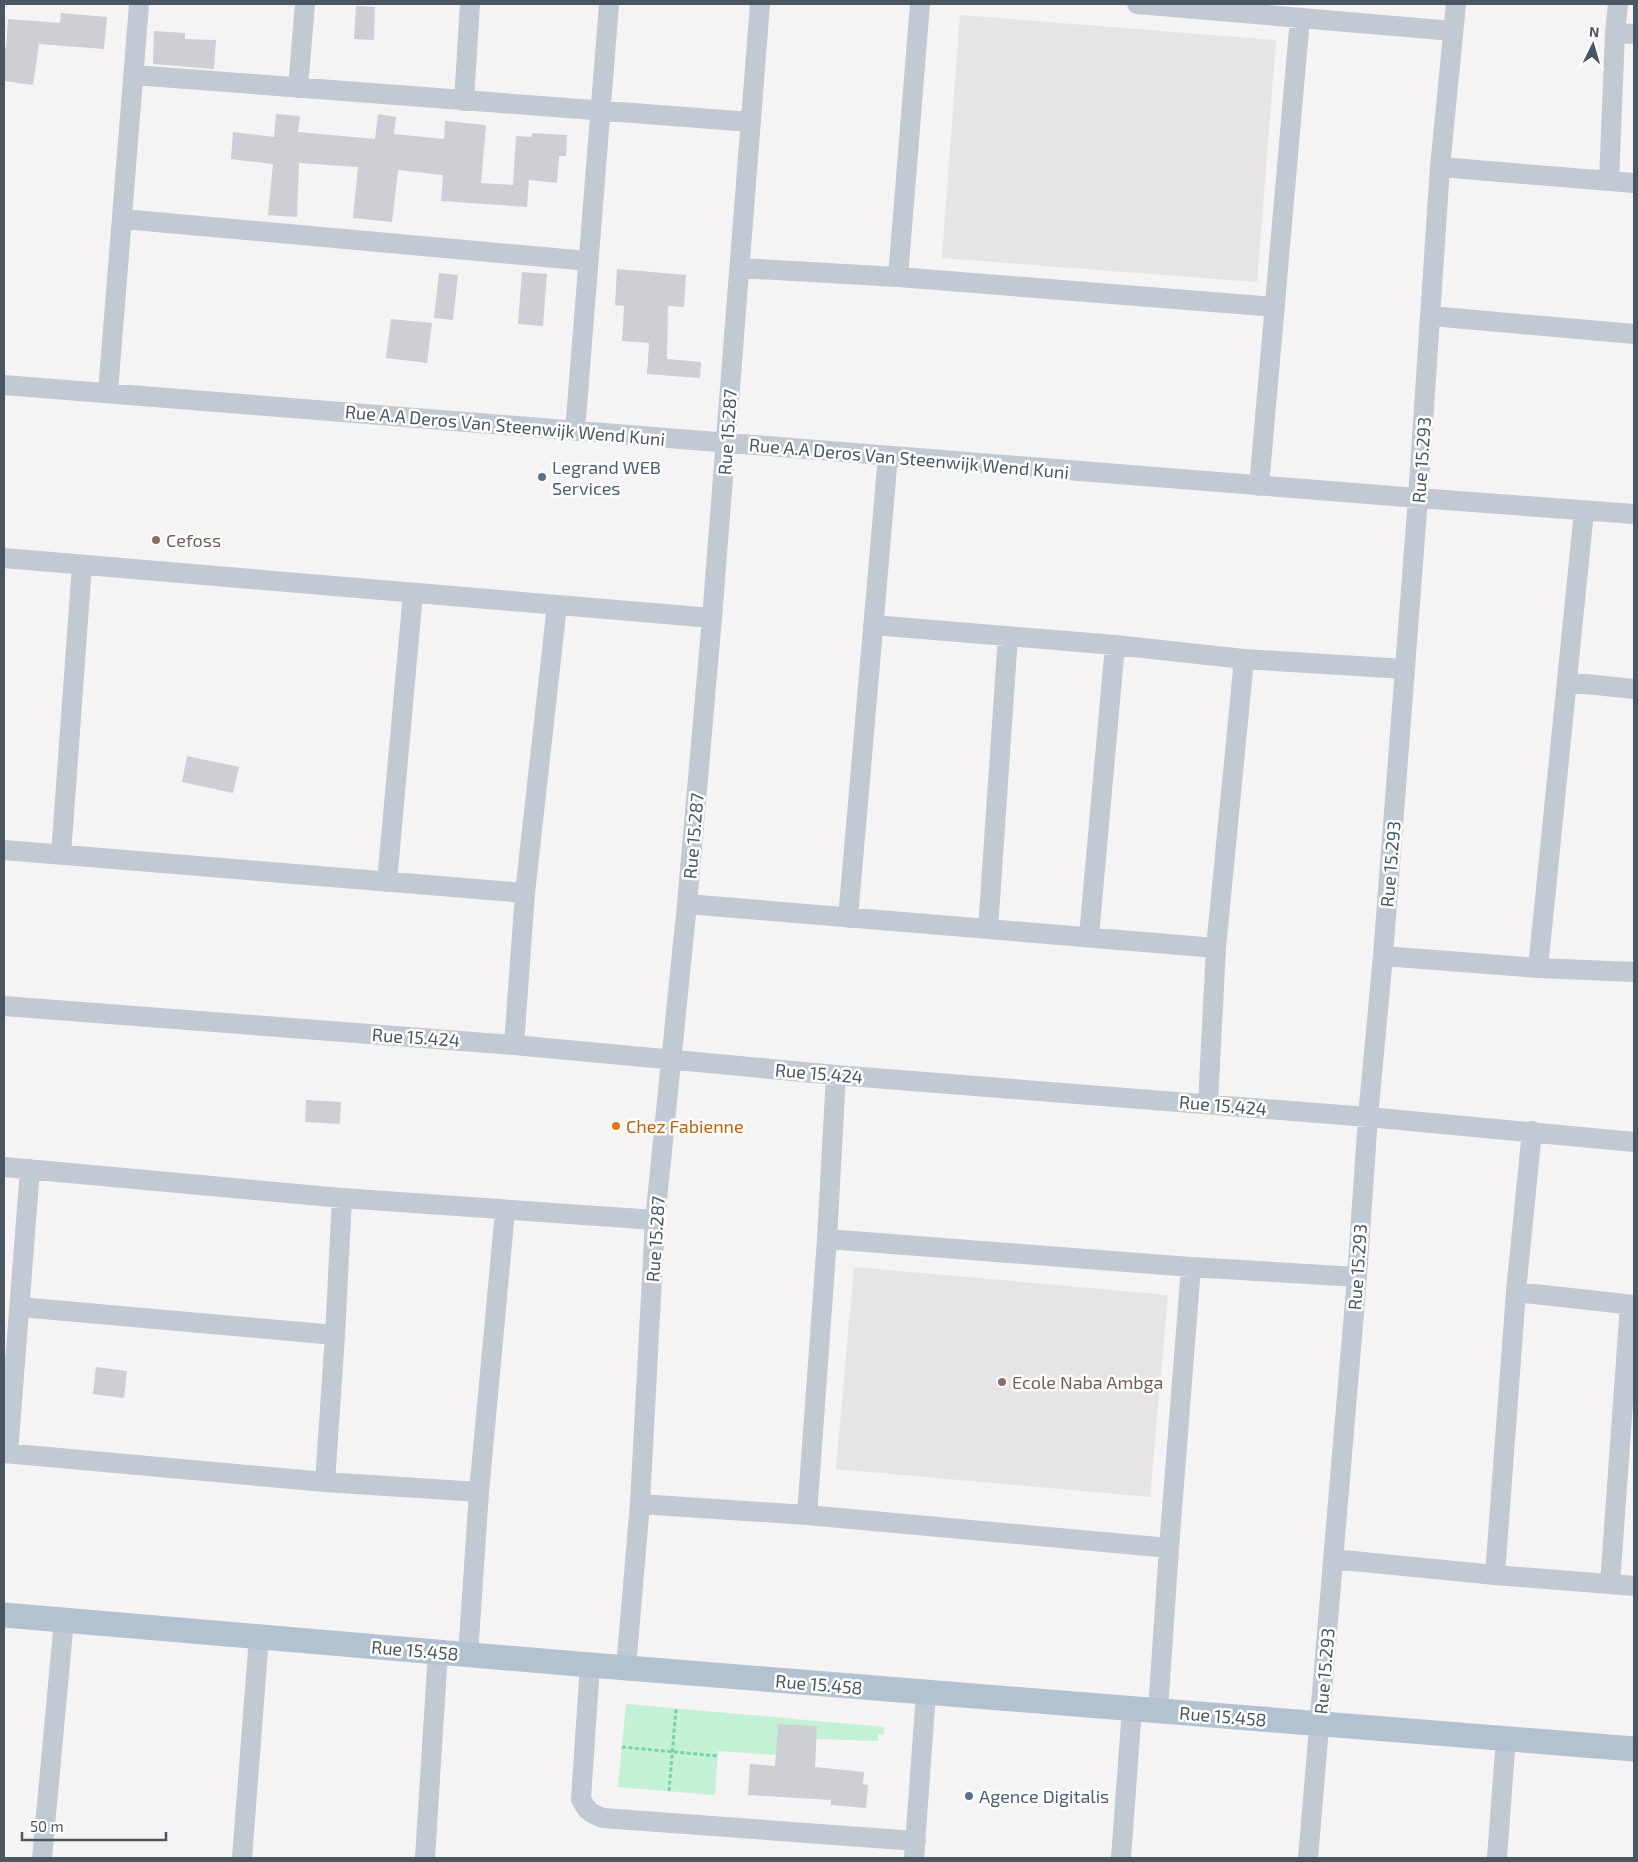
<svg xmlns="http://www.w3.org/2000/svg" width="1638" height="1862" viewBox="0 0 1638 1862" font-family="'Exo 2',sans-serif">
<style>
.education{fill:#e6e4e5}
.green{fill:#c3f1d5}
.building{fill:#cdcfd5}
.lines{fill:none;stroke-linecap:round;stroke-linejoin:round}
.path{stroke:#7ad0a6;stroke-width:3;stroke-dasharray:4 2.5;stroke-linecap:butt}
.minor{stroke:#c1cad2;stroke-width:20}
.major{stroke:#b3c2d1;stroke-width:25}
.service-dot{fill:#5c6f8a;stroke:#fff;stroke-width:2}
.education-dot{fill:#8d6e63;stroke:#fff;stroke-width:2}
.food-dot{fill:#e8710a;stroke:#fff;stroke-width:2}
.labels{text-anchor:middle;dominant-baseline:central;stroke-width:5;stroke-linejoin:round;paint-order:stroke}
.street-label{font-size:18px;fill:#4a5661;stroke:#fff}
.service-label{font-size:18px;fill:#4e5e75;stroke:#fff;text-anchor:start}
.education-label{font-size:18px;fill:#785e54;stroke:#fff;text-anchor:start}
.food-label{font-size:18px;fill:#c56008;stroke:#fff;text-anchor:start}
</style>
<rect width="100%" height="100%" fill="#f5f3f3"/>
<!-- education -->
<path class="education" d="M960,15l316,25 -19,242 -315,-24z
M854,1267l314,28 -18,202 -314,-28z"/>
<!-- green -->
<path class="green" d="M626,1704l258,23v8l-6,-1v7l-62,-2 1,-13 -39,-2 -2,31 -58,-4 -3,44 -97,-8z"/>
<!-- building -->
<path class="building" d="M356,6l19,1 -1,33 -20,-1z
M61,13l46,4 -3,32 -65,-5 -6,41 -29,-4v-34l2,1 2,-29 52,4z
M154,31l31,2v6l31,1 -2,29 -61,-5z
M276,114l24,2 -2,16 77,7 3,-25 18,3 -2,17 50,5 1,-18 41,4 -5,58 32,2 3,-49 16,1v-4l35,2 -1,21h-7l-2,27 -28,-3 -2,27 -86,-6 2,-26 -45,-5 -6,52 -39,-4 5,-51 -59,-4 -2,54 -29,-2 5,-51 -42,-5 2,-27 41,5z
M617,269l69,6 -2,32 -16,-1 -1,53 34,3 -1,16 -53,-4 2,-31 -27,-2 2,-35 -9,-1z
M522,272l25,2 -4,52 -25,-2z
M439,273l19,2 -5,45 -19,-2z
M391,319l41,4 -5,40 -41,-5z
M187,756l52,11 -6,26 -51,-11z
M306,1100l35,2 -1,22 -35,-2z
M96,1367l31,4 -3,27 -31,-4z
M778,1724l39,2 -2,41 49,5 -1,12 5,1 -2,23 -35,-3v-5l-83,-5 2,-31 25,2z"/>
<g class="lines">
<!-- path -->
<path class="path" d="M622,1747l96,9
M669,1791l7,-82"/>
<!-- minor -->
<path class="minor" d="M1137,4l316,27
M1615,33l19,1
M134,75l617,47
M298,88l7,-84
M464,101l6,-97
M1440,167l194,16
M1609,181l6,-148 3,-29
M123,219l465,42
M740,268l158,9 377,30
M898,277l22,-273
M1431,316l203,18
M4,385l1414,113 216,16
M108,392l31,-388
M575,431l34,-427
M1259,486l41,-468
M4,558l708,60
M873,625l242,20 129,14 161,10
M1567,682l67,7
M4,850l521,43
M61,855l21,-290
M387,882l26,-289
M687,904l529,44
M848,918l40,-462
M988,929l20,-293
M1089,936l26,-291
M1383,956l155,12 96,4
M1538,968l46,-457
M4,1006l510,39 322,30 532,42 266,25
M514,1045l11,-152 32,-288
M1208,1103l8,-155 28,-289
M4,1167l338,31 313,22
M827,1239l364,28 166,10
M1516,1292l118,13
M20,1307l315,28
M4,1453l321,29 154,10
M8,1453l22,-284
M325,1482l10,-147 7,-137
M640,1504l167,11 362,33
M807,1515l20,-276 9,-164
M1333,1559l162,16 139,11
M1495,1575l21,-283 16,-161
M1610,1584l20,-279
M468,1655l11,-163 26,-281
M590,1665l-9,134c5,11 10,15 22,19l313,23
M626,1668l14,-164 15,-284 32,-316 25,-286 48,-614
M1158,1710l11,-162 22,-281
M42,1858l22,-238
M242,1858l17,-221
M425,1858l13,-206
M914,1858l12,-165
M1121,1858l11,-150
M1308,1858l49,-581 11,-160 15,-161 35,-458 22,-331 16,-163
M1497,1858l9,-121"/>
<!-- major -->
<path class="major" d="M4,1615l586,50 1044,84"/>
</g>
<!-- markers -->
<g class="service-dot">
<circle cx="542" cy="477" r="5"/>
<circle cx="969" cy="1796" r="5"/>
</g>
<g class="education-dot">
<circle cx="156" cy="540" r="5"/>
<circle cx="1002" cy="1382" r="5"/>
</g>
<circle class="food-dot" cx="616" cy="1126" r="5"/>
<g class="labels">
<!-- street labels -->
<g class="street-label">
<text transform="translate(505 425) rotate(5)">Rue A.A Deros Van Steenwijk Wend Kuni</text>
<text transform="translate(727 432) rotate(-86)">Rue 15.287</text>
<text transform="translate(909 458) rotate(5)">Rue A.A Deros Van Steenwijk Wend Kuni</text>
<text transform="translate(1421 460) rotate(-86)">Rue 15.293</text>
<text transform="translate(693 836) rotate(-85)">Rue 15.287</text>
<text transform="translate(1390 864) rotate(-85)">Rue 15.293</text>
<text transform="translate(416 1037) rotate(4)">Rue 15.424</text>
<text transform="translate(819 1073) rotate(5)">Rue 15.424</text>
<text transform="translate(1223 1105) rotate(5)">Rue 15.424</text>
<text transform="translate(655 1239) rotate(-86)">Rue 15.287</text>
<text transform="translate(1357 1267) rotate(-86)">Rue 15.293</text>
<text transform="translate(415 1650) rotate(5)">Rue 15.458</text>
<text transform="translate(1324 1671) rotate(-85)">Rue 15.293</text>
<text transform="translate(819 1684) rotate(5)">Rue 15.458</text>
<text transform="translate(1223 1716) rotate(5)">Rue 15.458</text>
</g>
<!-- service labels -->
<g class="service-label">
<text x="552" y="467">Legrand WEB<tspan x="552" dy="21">Services</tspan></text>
<text x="979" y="1796">Agence Digitalis</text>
</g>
<!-- education labels -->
<g class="education-label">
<text x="166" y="540">Cefoss</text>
<text x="1012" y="1382">Ecole Naba Ambga</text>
</g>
<!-- food labels -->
<g class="food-label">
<text x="626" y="1126">Chez Fabienne</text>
</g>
</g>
<!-- border -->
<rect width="1638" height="1862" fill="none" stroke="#4a5661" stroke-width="10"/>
<!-- north arrow -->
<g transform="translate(1593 45) rotate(5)" stroke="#ffffff" stroke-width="4" paint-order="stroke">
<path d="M0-4L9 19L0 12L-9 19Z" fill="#4a5661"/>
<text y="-8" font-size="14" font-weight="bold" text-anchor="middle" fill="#4a5661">N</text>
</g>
<!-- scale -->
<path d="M22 1832v8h144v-8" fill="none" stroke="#4a5661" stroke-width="2.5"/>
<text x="30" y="1832" font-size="15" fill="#4a5661" stroke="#ffffff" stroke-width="4" paint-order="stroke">50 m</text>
</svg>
